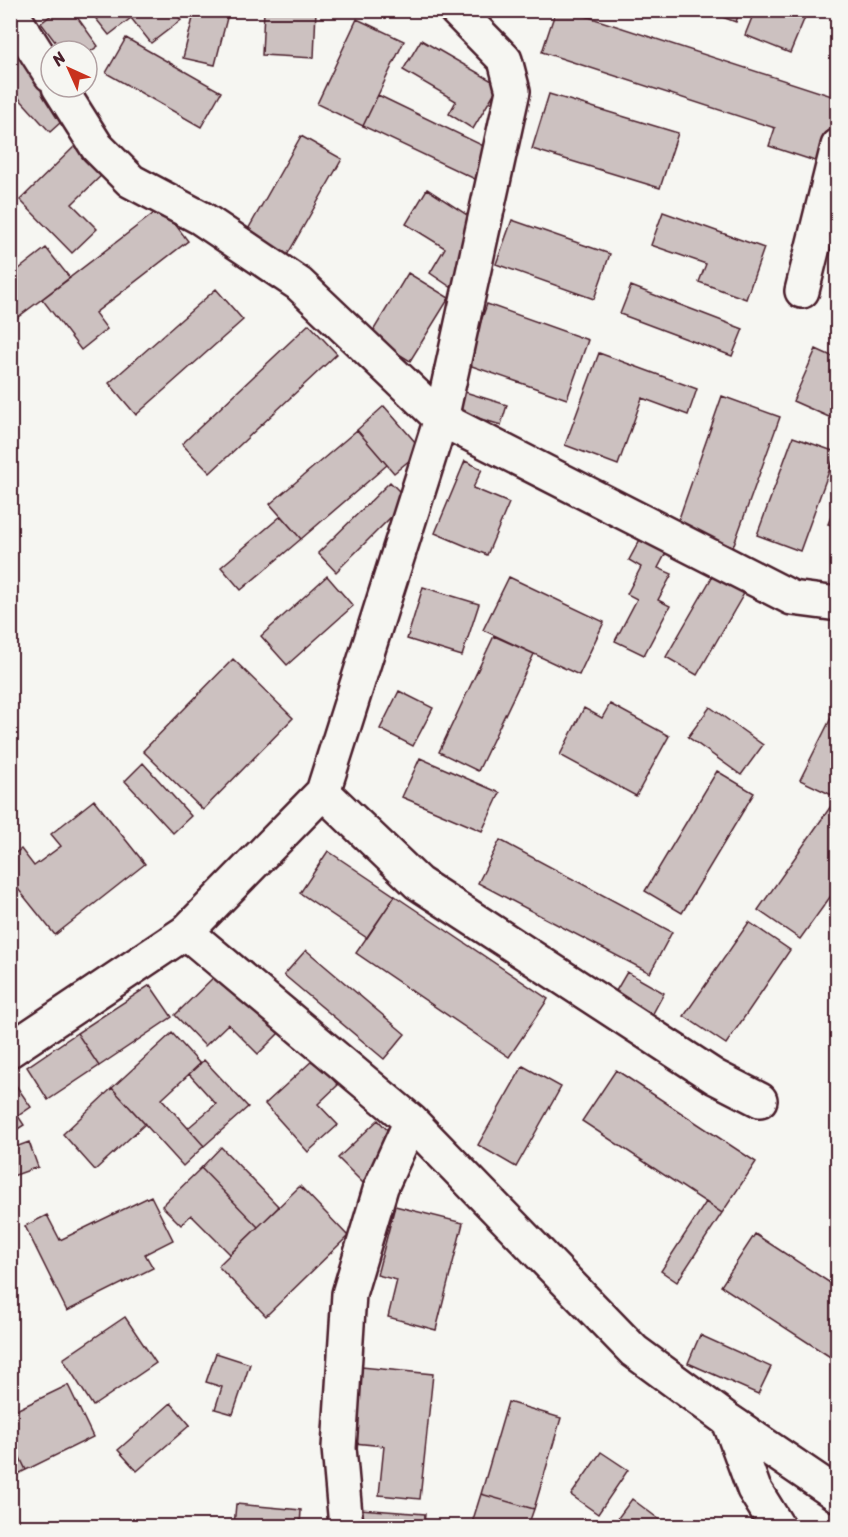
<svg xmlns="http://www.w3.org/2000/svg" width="848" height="1537" viewBox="0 0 848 1537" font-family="Sriracha,sans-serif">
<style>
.building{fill:#ccc1c0;stroke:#4a1f2b;stroke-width:1.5}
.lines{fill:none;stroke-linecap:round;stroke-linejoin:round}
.minor-casing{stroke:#4a1f2b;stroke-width:38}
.minor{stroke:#f6f6f2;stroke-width:33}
</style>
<rect width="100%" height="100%" fill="#f6f6f2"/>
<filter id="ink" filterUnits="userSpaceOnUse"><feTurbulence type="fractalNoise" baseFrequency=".0167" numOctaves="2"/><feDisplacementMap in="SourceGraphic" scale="12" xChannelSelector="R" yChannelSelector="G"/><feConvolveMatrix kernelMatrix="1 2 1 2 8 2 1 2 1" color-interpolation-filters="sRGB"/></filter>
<g filter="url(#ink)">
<!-- building -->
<path class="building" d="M58,10h14l26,36 -11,8v-3h-25l-21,-28z
M89,10h84l8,10 -30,23 -20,-25 -22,17z
M195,10h34l-14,55 -32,-7z
M264,10h52l-2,48 -52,-3z
M556,10h11l271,88v16l-17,49 -52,-17 6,-18 -233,-76z
M703,10h37l-4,12z
M755,10h53l-18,43 -45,-18z
M357,19l47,22 -41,85 -46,-22z
M835,25l3,1v24h-7z
M126,38l95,54 -20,35 -95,-54z
M421,40l78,45 -26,44 -24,-15 7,-13 -53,-31z
M13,52l57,62 -20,18 -32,-35 -8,7v-49z
M549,94l129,39 -18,55 -128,-39z
M378,95l114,55 -15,30 -114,-54z
M301,136l41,23 -56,98 -40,-24z
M81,140l27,29 -36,35 25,25 -25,24 -52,-53z
M427,189l45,29 -14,74 -28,-19 15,-25 -39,-24z
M162,207l26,34 -93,72 12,16 -26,21 -39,-51z
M663,212l101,36 -18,51 -47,-17 7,-18 -55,-19z
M512,220l98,34 -16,45 -98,-35z
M46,248l24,30 -60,45v-47z
M408,273l41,25 -39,63 -40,-25z
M838,280v14l-6,-2z
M631,286l112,43 -11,27 -112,-42z
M216,289l27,31 -107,95 -27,-32z
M487,304l101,36 -21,59 -101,-35z
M309,324l28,30 -127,119 -28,-29z
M816,349l22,10v62l-45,-20z
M599,353l98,36 -9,26 -46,-17 -24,67 -53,-20z
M465,392l42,13 -6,20 -43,-13z
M722,396l58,21 -47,130 -57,-20z
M384,406l38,44 -28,23 -37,-43z
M357,430l30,35 -86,74 -31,-35z
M793,437l43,15 -36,99 -43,-16z
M465,461l17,8 -9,19 36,15 -22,52 -52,-22z
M390,482l18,18 -72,72 -18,-19z
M838,500v27l-10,-3z
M281,516l20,23 -60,51 -20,-23z
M643,534l26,13 -11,21 14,6 -14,26 12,6 -26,49 -29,-14 22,-42 -10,-5 14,-27 -12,-7z
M715,572l31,18 -49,85 -31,-18z
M327,576l26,30 -66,59 -26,-29z
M509,577l95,45 -25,53 -96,-45z
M423,587l56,17 -17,52 -55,-17z
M494,636l40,18 -56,117 -39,-19z
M233,659l60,59 -90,92 -60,-59z
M399,691l34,17 -20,38 -33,-17z
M610,704l59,32 -33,60 -76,-41 24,-47 18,10z
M838,704v94l-38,-18z
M710,707l53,38 -22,30 -53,-38z
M420,758l80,35 -18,38 -80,-34z
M143,763l48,53 -18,17 -48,-52z
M717,771l37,22 -72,120 -37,-22z
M94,800l51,64 -90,71 -45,-56v-22l11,-8 13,17 27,-20 -10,-12z
M831,806l7,4v76l-38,53 -42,-29z
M500,840l172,92 -22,41 -172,-90z
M328,851l67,45 -28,42 -67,-45z
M395,896l153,103 -39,58 -153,-104z
M749,922l41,28 -64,94 -42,-28z
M306,950l99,84 -21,25 -100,-84z
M222,969l59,62 -23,23 -30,-30 -23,22 -30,-31z
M627,972l37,21 -13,24 -38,-21z
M150,985l22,32 -73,49 -22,-33z
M77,1033l22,33 -51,34 -21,-33z
M172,1033l28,31 -38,35 42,47 -21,20 -71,-78z
M314,1059l24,26 -20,19 20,21 -30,27 -43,-48z
M204,1060l44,47 -44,39 -16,-18 28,-24 -27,-30z
M523,1066l38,21 -45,80 -38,-22z
M616,1070l140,92 -34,51 -140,-92z
M15,1084l16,23 -13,9 6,9 -14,9v-47z
M112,1088l33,36 -50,46 -32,-36z
M378,1120l14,15 -11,11 10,10 -28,27 -25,-25z
M29,1142l9,25 -28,10v-28z
M221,1147l58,60 -21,20 -57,-59z
M201,1168l57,59 -28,27 -39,-39 -10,10 -19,-19z
M300,1186l48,50 -82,80 -48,-50z
M151,1196l22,44 -28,14 8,14 -86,43 -42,-85 22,-11 13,25z
M706,1202l16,11 -45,69 -16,-11z
M395,1206l68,17 -27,107 -48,-13 9,-37 -20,-5z
M755,1234l83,54v74l-117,-76z
M125,1317l31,46 -63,43 -30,-47z
M700,1335l71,32 -13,27 -70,-31z
M216,1353l34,11 -17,50 -18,-5 7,-22 -16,-5z
M361,1367l72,7 -13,125 -41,-4 5,-49 -30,-3z
M68,1385l25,52 -67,33 -16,-33v-24z
M508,1402l53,16 -27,91 -53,-15z
M171,1403l19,22 -53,46 -19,-21z
M10,1437l16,33 -16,8z
M601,1452l27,18 -30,44 -27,-19z
M481,1494l53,15 -6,17h-57z
M632,1499l36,27h-47l-6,-4z
M236,1504l65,6 -1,16h-66z
M360,1509l65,5 -1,12h-65z"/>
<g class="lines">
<!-- minor casing -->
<g class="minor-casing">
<path id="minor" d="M10,11l41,64
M59,87l38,60 34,34 70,37 98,66 142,135 351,179 46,6
M802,291l36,-145
M323,792l95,91 297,194 45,23
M186,932l225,189 223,230 95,70 109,74
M10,1050l176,-118 137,-140 118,-373 72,-328 -8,-31 -49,-50
M729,1421l25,68 23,37
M346,1526l-7,-78 10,-154 32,-107 30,-66"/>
</g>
<!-- minor -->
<use href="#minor" class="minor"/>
</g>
</g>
<!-- margin -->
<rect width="848" height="1537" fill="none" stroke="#f6f6f2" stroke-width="36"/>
<rect x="18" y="18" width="812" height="1501" fill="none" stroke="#4a1f2b" stroke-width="2" filter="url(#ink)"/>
<!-- north arrow -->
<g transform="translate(69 69) rotate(315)"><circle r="28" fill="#f6f6f2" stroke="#b1a0a2" stroke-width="1.5"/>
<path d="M0-4.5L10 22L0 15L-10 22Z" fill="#c8321e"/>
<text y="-9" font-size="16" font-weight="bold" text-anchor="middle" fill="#4a1f2b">N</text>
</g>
</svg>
